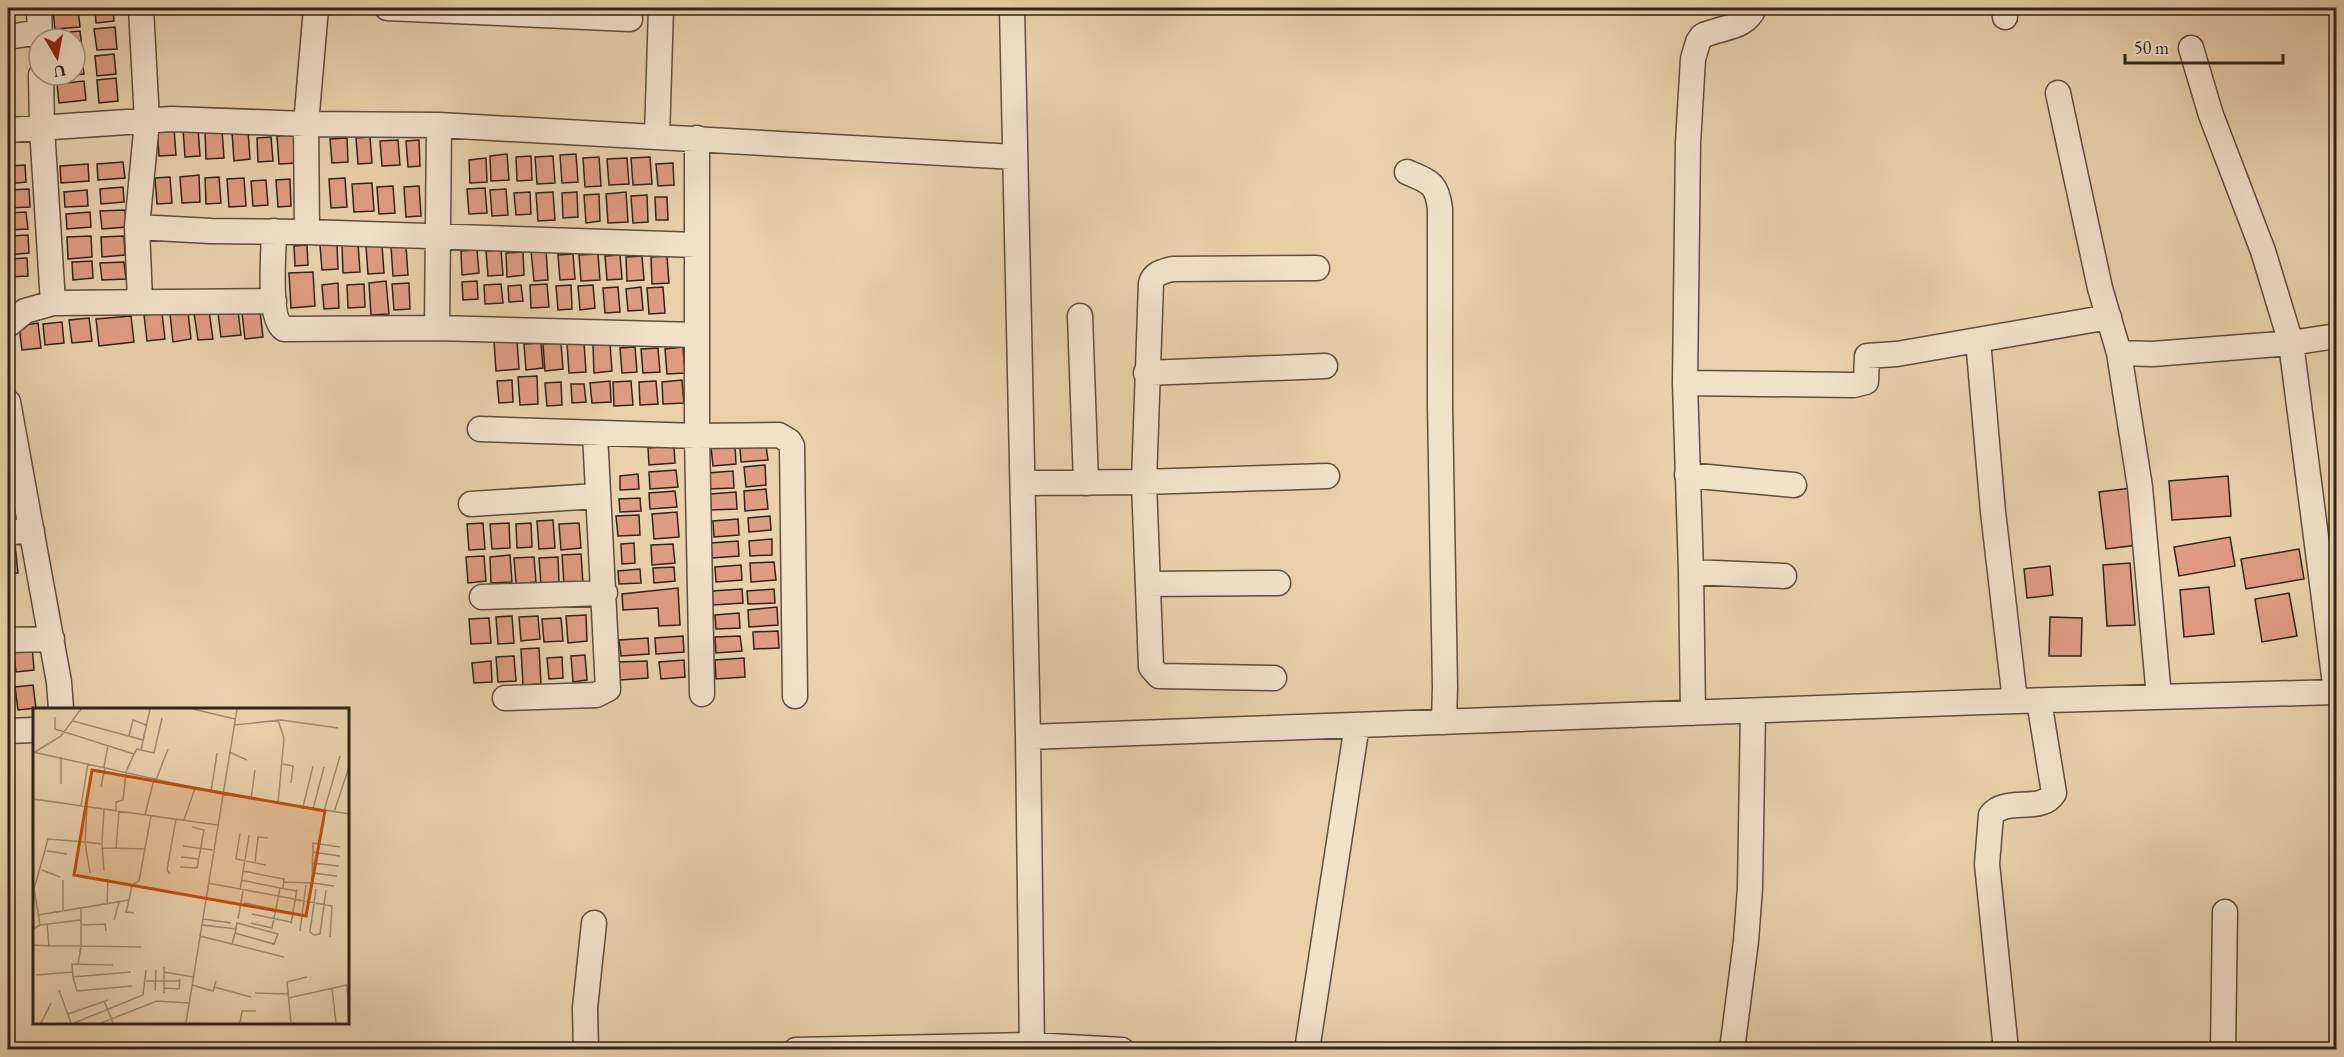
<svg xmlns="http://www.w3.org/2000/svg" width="2344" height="1057" viewBox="0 0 2344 1057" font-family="'EB Garamond',serif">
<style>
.building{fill:#e09c81;stroke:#2e241b;stroke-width:1.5}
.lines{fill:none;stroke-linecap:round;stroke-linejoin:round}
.minor-casing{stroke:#5d4f3f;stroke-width:27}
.minor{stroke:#f1e1c9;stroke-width:24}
.inset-road{fill:none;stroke:#9e8c72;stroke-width:1.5}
.view{fill:#c34e0f;fill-opacity:0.15;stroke:#c34e0f;stroke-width:3}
.inset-edge{fill:none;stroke:#2e241b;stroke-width:3}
</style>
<rect width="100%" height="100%" fill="#e9d1ac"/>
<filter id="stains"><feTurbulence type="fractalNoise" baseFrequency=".00333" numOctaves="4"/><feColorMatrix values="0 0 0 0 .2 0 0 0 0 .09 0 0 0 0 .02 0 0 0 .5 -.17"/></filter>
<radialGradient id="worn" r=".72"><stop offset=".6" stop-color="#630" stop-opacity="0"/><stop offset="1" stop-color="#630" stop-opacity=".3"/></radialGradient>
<!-- building -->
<path class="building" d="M95,8h18l1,13 -18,2z
M78,9l2,18 -25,2 -2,-18z
M115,27l2,22 -20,1 -3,-21z
M80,31l2,17 -7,1v-10h-17l-1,-6z
M114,54l2,20 -19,2 -2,-20z
M82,57l2,17 -9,1v-17z
M116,78l2,23 -19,2 -2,-23z
M84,81l2,19 -27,3 -2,-19z
M198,128l2,28 -15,1 -2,-28z
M174,129l2,26 -17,1 -2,-26z
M222,130l2,28 -18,1 -1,-27z
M248,130l2,29 -16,2 -2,-29z
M296,135l2,28 -19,1 -2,-28z
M271,137l2,24 -15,1 -1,-24z
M370,137l2,26 -14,1 -2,-26z
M347,138l1,24 -16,1 -2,-24z
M398,140l2,25 -18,1 -2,-25z
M419,140l1,26 -12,1 -2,-26z
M507,154l2,26 -18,1 -1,-25z
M576,154l2,28 -16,1 -2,-28z
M531,156l1,24 -15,1 -1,-24z
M553,156l2,27 -18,1 -2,-27z
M599,157l2,29 -16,1 -2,-29z
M650,157l2,27 -19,1 -2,-27z
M486,158l1,24 -17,1 -1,-23z
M627,158l2,26 -20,1 -2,-26z
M123,162l2,16 -27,2 -1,-16z
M673,163l1,22 -16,1 -2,-22z
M88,164l1,17 -28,2 -1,-17z
M25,165l1,17 -18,2v-18z
M199,175l1,27 -18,1 -2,-26z
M170,177l2,26 -15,1 -2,-26z
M219,177l2,26 -15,1 -1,-26z
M244,178l2,28 -17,1 -2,-28z
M345,178l2,29 -16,1 -2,-29z
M290,179l1,27 -13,1 -2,-27z
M266,180l2,25 -15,1 -2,-25z
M372,183l2,28 -20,1 -2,-28z
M393,186l2,27 -16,1 -2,-27z
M419,186l2,30 -15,1 -2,-30z
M123,187l1,15 -23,2 -1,-15z
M485,188l2,25 -18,1 -2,-25z
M29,189l1,18 -22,1v-18z
M506,189l2,26 -16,1 -2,-26z
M87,190l1,16 -23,1 -1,-15z
M530,192l1,22 -15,1 -2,-22z
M553,192l2,28 -17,1 -2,-28z
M577,192l1,25 -15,1 -1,-25z
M626,192l2,30 -20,1 -2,-29z
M599,194l1,27 -14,2 -2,-28z
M647,195l1,27 -15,1 -2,-27z
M655,197h12l1,23h-12z
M125,210l2,17 -25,2 -2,-18z
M26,212l2,17 -20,1v-17z
M90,212l1,15 -24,2 -1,-15z
M28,235l1,18 -21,2v-19z
M91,236l1,21 -24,2 -1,-22z
M124,236l1,19 -23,2 -1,-20z
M358,243l2,29 -17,1 -1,-29z
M337,244l1,25 -16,1 -2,-25z
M307,245l1,20 -13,1 -1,-20z
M382,245l2,28 -16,1 -2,-28z
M406,246l2,29 -15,1 -2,-29z
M477,250l2,23 -17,2 -1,-24z
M501,250l2,25 -15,1 -2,-25z
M546,250l2,30 -14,1 -3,-30z
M523,252l1,23 -17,2 -1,-24z
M573,254l2,25 -15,1 -2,-25z
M598,254l2,26 -19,1 -2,-26z
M620,255l2,24 -15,1 -2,-24z
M642,256l2,24 -17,1 -1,-24z
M667,256l2,27 -17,1 -1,-27z
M27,258l1,18 -20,1v-18z
M92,261l1,17 -20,2 -1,-18z
M124,262l2,17 -24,1 -2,-17z
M313,272l2,34 -24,2 -2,-35z
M386,281l3,33 -18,1 -2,-32z
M477,281l1,18 -15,1 -1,-18z
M338,283l1,25 -15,1 -2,-24z
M409,283l1,26 -16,1 -2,-26z
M364,284l1,23 -17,1 -1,-23z
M501,284l2,19 -18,1 -1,-19z
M547,284l2,23 -18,1 -1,-23z
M521,285l2,16 -14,1 -1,-16z
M571,285l1,24 -14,1 -2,-24z
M593,285l2,23 -15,2 -2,-24z
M618,287l2,25 -15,1 -2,-25z
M641,287l2,23 -15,1 -2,-22z
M663,287l2,26 -16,1 -2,-26z
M209,311l4,28 -15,1 -4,-27z
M238,311l3,24 -20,2 -3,-24z
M260,311l3,26 -18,2 -3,-26z
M188,312l3,27 -18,3 -3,-28z
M162,313l3,26 -18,2 -3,-26z
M131,316l3,26 -35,4 -3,-27z
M89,318l3,23 -20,2 -3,-23z
M62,322l2,21 -19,2 -2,-21z
M38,323l3,25 -19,2 -3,-24z
M517,340l2,29 -23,2 -2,-30z
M541,343l2,25 -17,2 -2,-26z
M561,343l2,26 -18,2 -2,-27z
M584,343l2,29 -17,1 -2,-29z
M610,343l2,28 -18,2 -1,-28z
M635,347l2,25 -15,1 -2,-25z
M683,347l2,26 -18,1 -2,-25z
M658,348l2,24 -17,1 -2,-24z
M537,376l1,28 -18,1 -2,-28z
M512,380l1,22 -14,1 -2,-22z
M682,380l2,23 -21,1 -1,-22z
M610,381l1,21 -19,1 -2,-20z
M631,381l2,24 -19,1 -1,-24z
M656,381l2,23 -18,1 -1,-23z
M561,382l1,23 -15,1 -2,-23z
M571,384h13l2,18 -14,1z
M674,446l1,17 -26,2 -1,-17z
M735,446l1,18 -23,2 -2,-19z
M766,446l2,14 -27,2 -1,-14z
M765,465l1,20 -20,2 -2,-20z
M676,470l2,17 -28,2 -1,-17z
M733,471l1,17 -26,1 -1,-16z
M638,474l1,15 -19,1v-14z
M2228,476l3,40 -59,4 -3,-39z
M2131,488l7,57 -32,4 -7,-57z
M766,489l2,20 -23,2 -1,-20z
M675,491l2,16 -27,2 -1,-16z
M736,492l1,17 -26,1 -1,-16z
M640,498l1,13 -21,1 -1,-13z
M677,512l2,25 -25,2 -2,-25z
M639,515l1,20 -22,1 -2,-20z
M770,516l1,14 -22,2 -1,-14z
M738,519l1,16 -25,2 -1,-16z
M553,520l2,28 -16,1 -2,-28z
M483,523l2,26 -16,1 -2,-26z
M509,523l1,25 -18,1 -2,-25z
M531,523l1,24 -15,1 -1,-24z
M579,523l2,25 -20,2 -2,-26z
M2230,537l5,29 -56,10 -5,-29z
M772,539v16l-22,1 -1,-15z
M738,541l1,15 -27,2 -1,-15z
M634,543l1,20 -13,1 -1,-20z
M673,544l2,19 -23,2 -1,-20z
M15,545l3,28 -10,1v-28z
M2299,549l5,30 -58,10 -5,-30z
M581,554l2,30 -19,1 -2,-30z
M510,555l2,27 -21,1 -1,-26z
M484,556l2,25 -18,2 -2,-26z
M534,557l2,25 -20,2 -2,-26z
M558,557l1,27 -18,2 -2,-28z
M774,562l2,18 -25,2 -1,-19z
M2130,563l5,62 -28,1 -4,-61z
M741,565l1,15 -26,2 -1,-15z
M2050,566l3,29 -26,3 -3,-29z
M674,567l1,14 -21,2 -1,-15z
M640,569l1,14 -22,1 -1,-13z
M2209,587l5,47 -30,3 -4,-47z
M678,588l2,37 -21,1 -1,-18 -35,2 -1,-16z
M742,589l1,14 -30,2 -1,-14z
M774,589l1,14 -27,1 -1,-13z
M2289,593l8,43 -35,6 -7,-43z
M777,607l1,18 -29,2 -1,-17z
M739,613l1,15 -24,1 -1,-14z
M586,615l1,26 -19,2 -2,-27z
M512,616l2,27 -16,1 -2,-27z
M538,616l2,23 -19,2 -2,-24z
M2050,617l32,1 -1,38h-32z
M489,618l2,25 -20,1 -2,-25z
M561,618l2,23 -19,1 -2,-23z
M778,631l1,17 -25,1 -1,-17z
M683,636l1,16 -28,2 -1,-16z
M740,636l2,15 -26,2 -1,-16z
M648,638l1,16 -28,2 -2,-16z
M32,645l2,25 -18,2 -3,-25z
M539,648l2,36 -18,1 -2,-36z
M585,655l2,25 -14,2 -2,-26z
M514,656l2,25 -18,1 -2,-25z
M562,657l1,21 -14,1 -2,-21z
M744,658l1,19 -29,2 -1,-19z
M684,660l1,17 -24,2 -2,-17z
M491,661l1,21 -18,1 -2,-20z
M647,661l1,17 -28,2 -1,-18z
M33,685l3,23 -18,2 -3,-23z"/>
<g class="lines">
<!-- minor casing -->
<g class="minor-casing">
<path id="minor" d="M39,8l1,31
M387,8l243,11
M1012,8l16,729 4,313
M2004,8l1,9
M8,37l32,-5
M41,75l1,53 11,175
M2058,93l42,195 19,65 34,1 138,-11 -28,-92 -52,-136 -20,-67
M8,130l164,-11 134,5 133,1 576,32
M657,137l4,-129
M697,138v298l5,258
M1407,172c23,10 30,11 33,37v196l5,282 -1,35
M137,227l74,4 96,1 -1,-108 10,-116
M274,231c0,20 -7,87 10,98l153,-1 260,7
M307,232l390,13
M140,301l-3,-74 10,-106 -6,-113
M1080,316l6,167
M8,325l17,-14 28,-8 221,-2
M437,328l2,-203
M1978,340l15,172 22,189
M2119,353l21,134 19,210
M1146,373l179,-7
M1685,383l169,2 12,-3 1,-26 30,-2 212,-37
M8,402l51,280 2,27
M480,429l217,7 82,-1 10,6 3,5 3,250
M1687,475l107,10
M1023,483l121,-1 183,-6
M471,504l126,-8
M8,532l24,-1
M1691,572l93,4
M1148,584l130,-1
M482,597l123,-4
M8,640l44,-1
M1274,678l-115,-2 -8,-9 -7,-185 7,-199c3,-10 11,-11 21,-14l145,-1
M2336,692l-45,-349 45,-7
M505,698l91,-3 12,-6 -13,-256
M1693,713l-2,-141 -6,-189 3,-240 5,-84 5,-17 4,-6c18,-9 44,-7 52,-28
M8,731l26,-1
M1028,737l954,-35 354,-10
M586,1050l-1,-42 9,-85
M796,1050l236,-5 90,5
M1307,1050l50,-325
M1732,1050l14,-109 4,-53 3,-177
M2006,1050l-19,-186 4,-49c15,-19 51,-1 63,-22l-15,-92
M2223,1050l2,-138"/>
</g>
<!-- minor -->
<use href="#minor" class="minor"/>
</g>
<!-- overview -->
<g transform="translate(33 708)">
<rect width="316" height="316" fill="#e9d1ac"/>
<path class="inset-road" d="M160,1l42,10M22,9v12l79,25M40,13l70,19M201,17l47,-5 57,8M96,28l4,-16 13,5M108,42l9,-41M0,44l189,42 128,20M2,44l26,-16 20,-27M196,44l18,8M250,56l10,2 -2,17M71,59l4,-22M123,72l12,-31M28,76v-27M68,79l4,-20M178,84l6,-39M0,91l184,26M218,91l4,-29M245,95l6,-65 -6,-18M48,98l7,-43M270,99l10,-41M280,101l11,-42M83,103v-9l7,-2 3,-28 8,-18 3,-5 17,4 8,-35M291,103l16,-55M301,104l16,-48M112,107l9,-36M151,112l11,-32M207,125l-4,26 30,6M69,136l2,-35M150,138l30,4M69,140l44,1M83,140l3,-37M14,143l20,3M279,144l28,4M148,149l18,2M222,155l3,-26 10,1M279,155l27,3M147,159l17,1 7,-38 -12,-3M9,162l18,7M210,163l41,8 -1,9M57,165l-5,-31 17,2 2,27M280,165l24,3M137,166l-3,-4 9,-51M30,172v30M208,172l39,8M251,174l28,1 1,-40 27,4M175,175l124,23 -2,31M279,175l22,3M283,181l-6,43 4,3 6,-1 6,-44M207,182l9,-55M96,192l-3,12 8,1M211,195l48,10M74,196l1,-25M48,200v38l60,1M219,206l39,8M5,207l91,-15 3,-15 7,-4 12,-65M170,211l28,4M205,211l5,-28M81,212l5,-18M218,215l21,5 8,-40 17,3M258,216l6,-35M7,217l41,-5M49,217l23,-1 1,7M169,217l34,4M0,221l7,-4 -6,-36 14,-50 37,3 2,-35M267,223l6,-46M167,228l84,21M199,236l3,-11 2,-10 41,11 -4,10 -39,-11M0,237l16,1 -2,-23M16,238h32l-3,19M0,249v20M80,257l-41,-1 1,13 58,-5M131,264l29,5M3,267l36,-3M40,269l4,14 55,-5M113,273h34M159,277l21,6 3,-10M181,279l37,10M131,280l15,1 1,-10M299,280l4,35M26,282l12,33M122,283l1,-21M131,285v-26M222,285l33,1M255,290l59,-13 2,38M71,293l9,22M35,306l40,-14M8,315l10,-20M41,315l69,-28 3,-25M68,315l56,-22 32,2M153,315l51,-314M207,315l2,-12h14M258,315l-4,-41 20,-5"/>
<path class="view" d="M59,62l233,41 -19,105 -232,-41z"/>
<rect width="316" height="316" class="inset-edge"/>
</g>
<!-- margin -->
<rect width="2344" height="1057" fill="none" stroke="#e9d1ac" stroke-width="30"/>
<rect x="9" y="9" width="2326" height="1039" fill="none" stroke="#2e241b" stroke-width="3"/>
<rect x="15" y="15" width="2314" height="1027" fill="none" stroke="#2e241b" stroke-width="1.5"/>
<!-- north arrow -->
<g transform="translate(57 57) rotate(170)"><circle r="28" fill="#f1e1c9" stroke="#a39583" stroke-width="1.5"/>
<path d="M0-4.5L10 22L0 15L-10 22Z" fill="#8f2418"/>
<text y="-9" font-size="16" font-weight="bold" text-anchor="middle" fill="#2e241b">U</text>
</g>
<!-- scale -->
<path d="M2125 54v9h158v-9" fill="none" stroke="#2e241b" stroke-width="3"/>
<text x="2134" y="54" font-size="18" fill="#2e241b" stroke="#f1e1c9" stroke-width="4.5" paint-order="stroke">50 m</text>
<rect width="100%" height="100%" filter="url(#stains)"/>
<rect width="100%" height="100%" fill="url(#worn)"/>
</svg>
